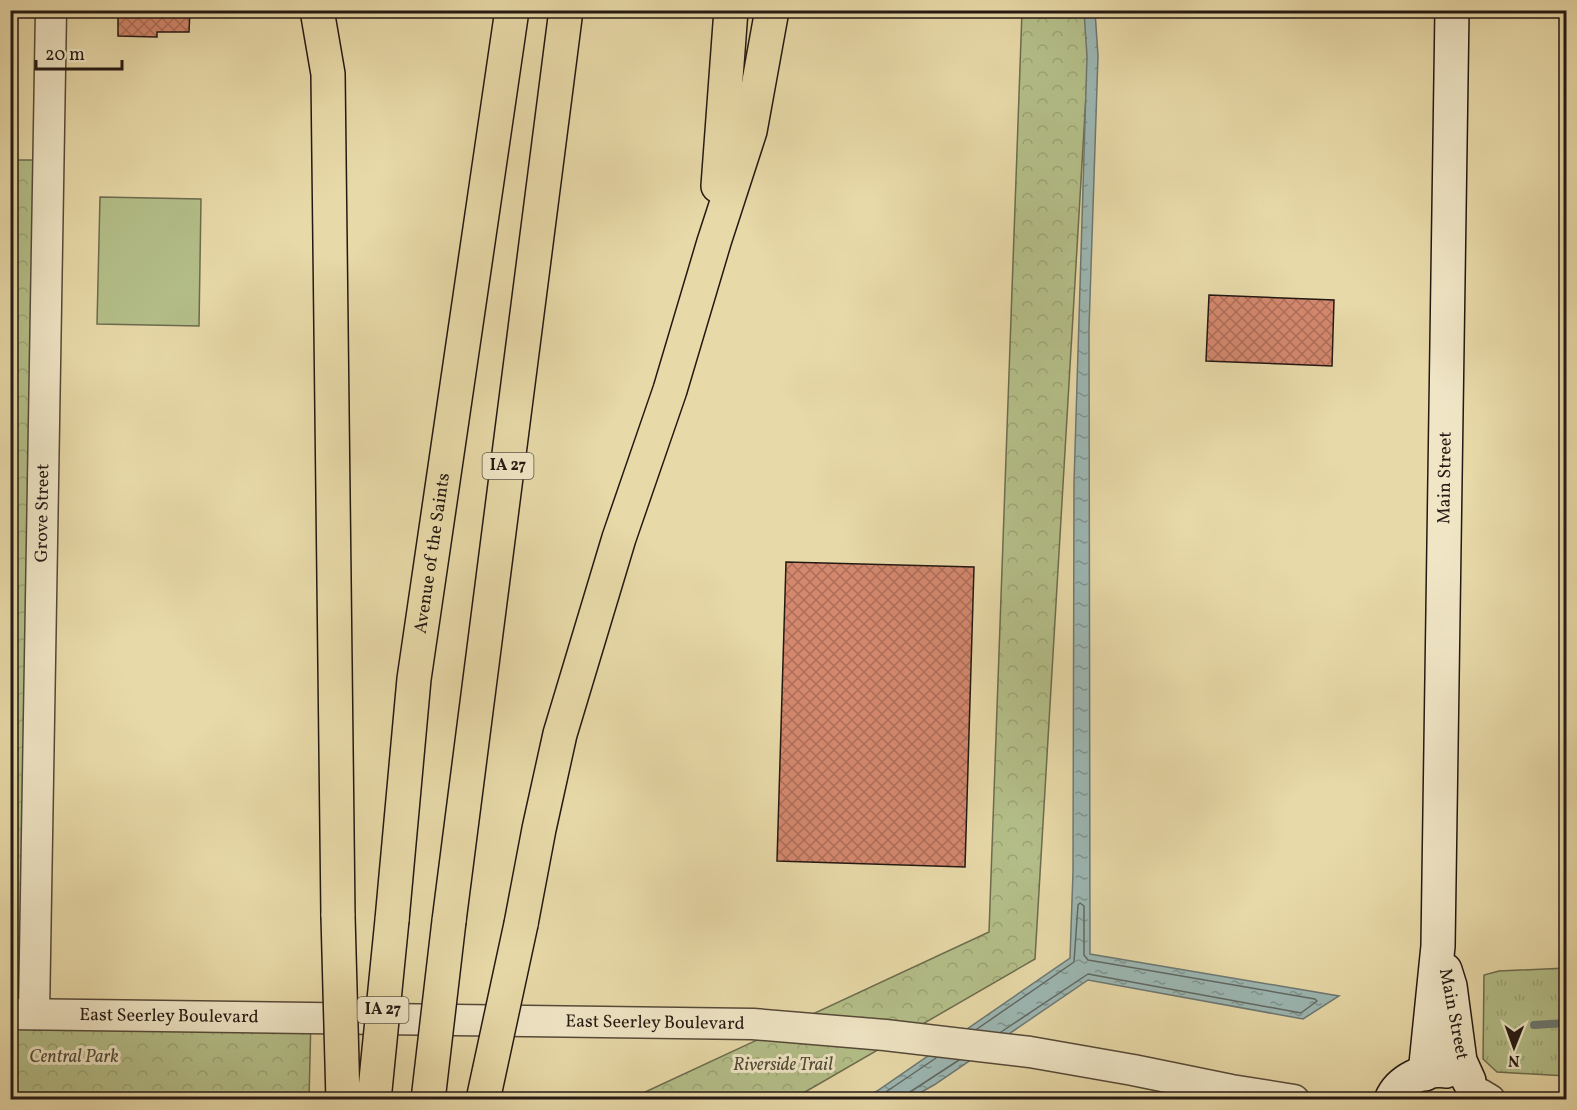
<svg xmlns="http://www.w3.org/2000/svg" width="1577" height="1110" viewBox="0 0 1577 1110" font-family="Vollkorn,serif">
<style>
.grass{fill:url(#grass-tufts);stroke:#6c6c4e;stroke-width:1.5}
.forest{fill:url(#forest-crowns);stroke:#6c6c4e;stroke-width:1.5}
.pitch{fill:#b4bf89;stroke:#6c6c4e;stroke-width:1.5}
.water{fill:url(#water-ripples);stroke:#6c7873;stroke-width:1.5}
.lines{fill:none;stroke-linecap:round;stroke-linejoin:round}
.shore{stroke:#606863;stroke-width:1.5}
.stream{stroke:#6c7873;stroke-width:8}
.building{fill:url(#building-cross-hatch);stroke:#241913;stroke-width:1.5}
.street-casing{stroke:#554938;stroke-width:33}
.secondary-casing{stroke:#241913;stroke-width:36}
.highway-casing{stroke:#241913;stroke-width:36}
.street{stroke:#f0e6c6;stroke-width:30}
.secondary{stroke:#f0e6c6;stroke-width:33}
.highway{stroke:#e8d9a8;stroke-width:33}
.highway-bridge-casing{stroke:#241913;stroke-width:36;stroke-linecap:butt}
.highway-bridge{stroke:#e8d9a8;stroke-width:33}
.labels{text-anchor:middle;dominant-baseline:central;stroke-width:6;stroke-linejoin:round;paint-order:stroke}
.shield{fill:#f0e6c6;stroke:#615649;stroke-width:1.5}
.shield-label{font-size:16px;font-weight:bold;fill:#241913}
.street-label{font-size:18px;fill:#241913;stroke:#f0e6c6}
.park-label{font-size:18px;font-style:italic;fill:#4f4b36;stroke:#f0e6c6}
</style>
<defs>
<pattern id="grass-tufts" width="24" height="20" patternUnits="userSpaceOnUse" patternTransform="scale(1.5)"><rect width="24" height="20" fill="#b4bf89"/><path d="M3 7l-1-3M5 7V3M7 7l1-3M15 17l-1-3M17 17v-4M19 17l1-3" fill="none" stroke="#9ba475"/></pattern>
<pattern id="forest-crowns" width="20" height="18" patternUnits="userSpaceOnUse" patternTransform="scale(1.5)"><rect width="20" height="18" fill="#b4bf89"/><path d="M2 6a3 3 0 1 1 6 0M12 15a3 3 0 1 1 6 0" fill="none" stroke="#9ba475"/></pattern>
<pattern id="water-ripples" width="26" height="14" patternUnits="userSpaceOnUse" patternTransform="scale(1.5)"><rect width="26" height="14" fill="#9cb7b3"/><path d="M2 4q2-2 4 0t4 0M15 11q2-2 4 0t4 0" fill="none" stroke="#7f9490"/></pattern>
<pattern id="building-cross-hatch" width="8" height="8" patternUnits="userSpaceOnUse" patternTransform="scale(1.5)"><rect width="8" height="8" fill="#d4886e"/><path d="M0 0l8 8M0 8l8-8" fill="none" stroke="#ac6e59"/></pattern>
</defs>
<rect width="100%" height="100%" fill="#e8d9a8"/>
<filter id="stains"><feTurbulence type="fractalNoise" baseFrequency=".00333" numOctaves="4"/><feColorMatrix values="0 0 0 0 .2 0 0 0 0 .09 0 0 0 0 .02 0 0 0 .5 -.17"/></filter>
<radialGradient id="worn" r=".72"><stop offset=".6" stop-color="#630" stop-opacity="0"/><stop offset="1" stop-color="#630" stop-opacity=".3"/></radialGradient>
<!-- grass -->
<path class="grass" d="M1566,968v108l-69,-4 -14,-13 1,-84 15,-4z"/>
<!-- forest -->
<path class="forest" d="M1022,11h69l-56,948 -242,140 -165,1 361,-168z
M10,160h39l-14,795h-24z
M11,1014l300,4 -2,81 -298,1z"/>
<!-- pitch -->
<path class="pitch" d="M100,197l101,2 -2,127 -102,-2z"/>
<!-- water -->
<path class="water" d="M1084,11h11l3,45 -9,272 1,626 249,42 -36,23 -215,-39 -154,105 -25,14 -48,1 16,-9 193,-133 3,-86 1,-389 13,-427z"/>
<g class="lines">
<!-- shore -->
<path class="shore" d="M977,1029l97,-67 4,-57 2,-2 4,3v49l4,5 227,39 2,2 -16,12 -213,-39 -87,58
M874,1100l62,-42
M907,1100l3,-8 49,-32"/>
<!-- stream -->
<path class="stream" d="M1534,1025l32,-2"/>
</g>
<!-- building -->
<path class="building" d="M118,10h72l-1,22h-32v5l-39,-1z
M1209,295l125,5 -2,66 -126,-5z
M786,562l188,5 -9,300 -188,-6z"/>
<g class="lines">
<!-- street casing -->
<g class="street-casing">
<g id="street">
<path id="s1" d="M10,1014l743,10 132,11 145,17 103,18 98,20 63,10"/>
<path id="s2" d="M34,1014l17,-1004"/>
<path d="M1480,1094l10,6"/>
</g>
</g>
<!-- secondary casing -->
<g class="secondary-casing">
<g id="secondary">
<path d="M1445,970l5,16 10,75 9,20"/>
<path id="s3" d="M1425,1074l13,-128 14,-936"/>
<path d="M1391,1100c8,-20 34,-32 55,-29"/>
</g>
</g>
<!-- highway casing -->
<g class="highway-casing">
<g id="highway">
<path d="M317,10l11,64 10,842"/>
<path d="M718,186l13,-176"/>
<path id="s4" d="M392,920l22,-241 98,-669"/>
<path d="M449,921l117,-911"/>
<path d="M521,924l18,-95 21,-95 59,-196 51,-148 44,-148 36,-111 22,-121"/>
</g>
</g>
<!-- street -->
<use href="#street" class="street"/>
<!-- secondary -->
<use href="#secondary" class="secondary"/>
<!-- highway -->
<use href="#highway" class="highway"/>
<!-- highway-bridge casing -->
<g class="highway-bridge-casing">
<path id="highway-bridge" d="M338,916l5,184
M374,1100l18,-180
M428,1100l21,-179
M483,1100l38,-176"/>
</g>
<!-- highway-bridge -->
<use href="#highway-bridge" class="highway-bridge"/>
</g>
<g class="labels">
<!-- shield labels -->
<g class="shield">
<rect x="482.5" y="453" width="51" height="26" rx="4.5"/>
<rect x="357.5" y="997" width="51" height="26" rx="4.5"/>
</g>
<g class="shield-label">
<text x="508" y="466">IA 27</text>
<text x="383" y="1010">IA 27</text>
</g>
<!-- street labels -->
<g class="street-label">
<text stroke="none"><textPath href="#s3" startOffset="597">Main Street</textPath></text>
<text stroke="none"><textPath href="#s2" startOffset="501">Grove Street</textPath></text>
<text stroke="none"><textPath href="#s4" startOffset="369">Avenue of the Saints</textPath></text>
<text transform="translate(1453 1014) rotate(79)">Main Street</text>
<text stroke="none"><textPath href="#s1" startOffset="159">East Seerley Boulevard</textPath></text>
<text stroke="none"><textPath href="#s1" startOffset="645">East Seerley Boulevard</textPath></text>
</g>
<!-- park labels -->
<g class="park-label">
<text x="74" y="1057">Central Park</text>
<text x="783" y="1065">Riverside Trail</text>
</g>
</g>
<!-- margin -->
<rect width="1577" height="1110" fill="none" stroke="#e8d9a8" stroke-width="36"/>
<rect x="12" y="12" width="1553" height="1086" fill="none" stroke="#241913" stroke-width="3"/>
<rect x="18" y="18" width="1541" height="1074" fill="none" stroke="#241913" stroke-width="1.5"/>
<!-- north arrow -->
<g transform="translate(1514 1047) rotate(181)" stroke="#f0e6c6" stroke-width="4.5" paint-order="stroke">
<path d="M0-4.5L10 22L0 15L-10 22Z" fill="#241913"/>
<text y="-9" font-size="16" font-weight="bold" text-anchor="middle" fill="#241913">N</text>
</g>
<!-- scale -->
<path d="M36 60v9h86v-9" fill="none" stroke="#241913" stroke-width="3"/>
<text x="45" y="60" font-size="18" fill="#241913" stroke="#f0e6c6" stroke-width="4.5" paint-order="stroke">20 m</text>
<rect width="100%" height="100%" filter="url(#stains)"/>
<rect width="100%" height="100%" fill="url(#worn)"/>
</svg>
